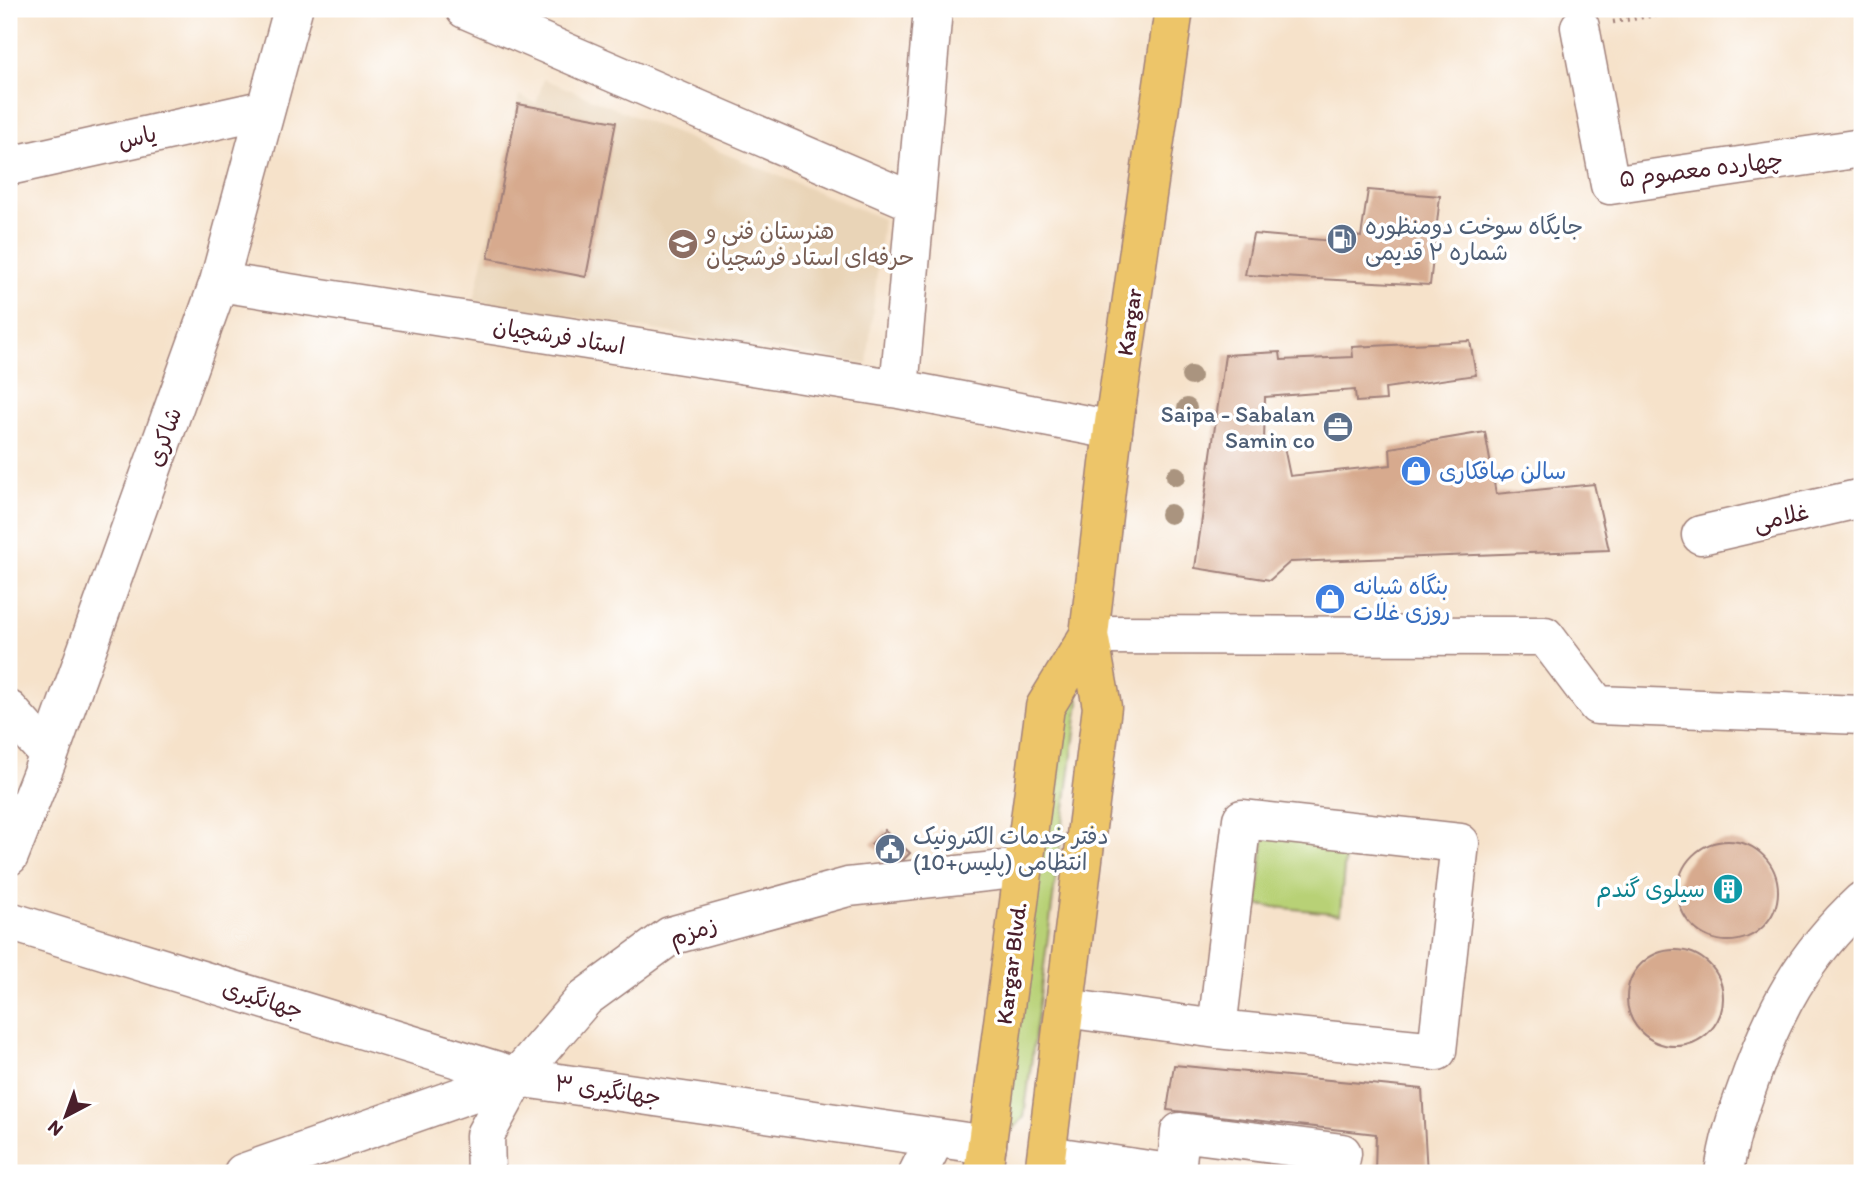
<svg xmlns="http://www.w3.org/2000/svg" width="1871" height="1182" viewBox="0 0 1871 1182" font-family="Itim,'Playpen Sans Arabic',sans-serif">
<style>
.built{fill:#e9d4b7}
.green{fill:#b8d176;stroke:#817850;stroke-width:2}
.building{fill:#d7aa8e}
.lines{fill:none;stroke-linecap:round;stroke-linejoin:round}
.minor-casing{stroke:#a0807a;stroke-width:41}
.major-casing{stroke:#a0807a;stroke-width:41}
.path{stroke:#a0807a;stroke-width:4.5;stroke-dasharray:2 5;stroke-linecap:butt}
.minor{stroke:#fff;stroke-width:38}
.major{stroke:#edc569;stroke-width:38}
.tree{fill:#aa947f}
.labels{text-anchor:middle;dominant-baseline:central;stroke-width:7;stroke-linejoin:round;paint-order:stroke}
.street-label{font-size:23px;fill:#4a1f2b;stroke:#fff}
.service-label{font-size:23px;fill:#4e5e75;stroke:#fff;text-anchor:start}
.education-label{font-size:23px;fill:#785e54;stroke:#fff;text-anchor:start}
.shop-label{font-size:23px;fill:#366cbe;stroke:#fff;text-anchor:start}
.culture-label{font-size:23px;fill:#0d838f;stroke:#fff;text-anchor:end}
</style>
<rect width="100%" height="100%" fill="#fff"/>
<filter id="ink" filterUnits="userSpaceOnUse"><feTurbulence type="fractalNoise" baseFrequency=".0143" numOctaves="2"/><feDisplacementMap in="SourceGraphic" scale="14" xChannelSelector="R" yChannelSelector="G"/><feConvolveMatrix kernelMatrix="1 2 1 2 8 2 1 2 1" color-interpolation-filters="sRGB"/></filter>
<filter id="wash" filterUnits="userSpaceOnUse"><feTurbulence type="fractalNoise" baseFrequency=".00686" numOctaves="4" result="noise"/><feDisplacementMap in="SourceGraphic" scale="28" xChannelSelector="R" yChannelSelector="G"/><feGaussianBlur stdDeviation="1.57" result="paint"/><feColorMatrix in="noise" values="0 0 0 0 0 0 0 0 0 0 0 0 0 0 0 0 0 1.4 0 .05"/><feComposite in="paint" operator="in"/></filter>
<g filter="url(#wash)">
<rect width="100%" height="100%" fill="#f6e2ca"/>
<!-- built -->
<path class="built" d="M544,79l339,140 -16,145 -393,-63 45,-206 17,9z"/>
<!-- green -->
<path class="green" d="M1075,682l4,20 -55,415 -14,16 -6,-18 56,-414z
M1264,837l82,8 -6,69 -83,-9z"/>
<g id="blocks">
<!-- building -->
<path class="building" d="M518,104l98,18 -30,155 -98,-19z
M1368,190l72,6 -10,89 -185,-10 8,-41 80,7v-9l28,5z
M1470,341l6,34 -91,13 1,12 -30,2 -1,-12 -90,7 -1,47 19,-2 7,34 101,-11 -1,-17 95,-16 11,62 98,-10 15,66 -319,12 -20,18 -75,-12 30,-213 55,-3 1,8 72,-3 -1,-10z
M885,830l25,23 -14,14 -25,-23z
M1678 891a50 50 0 1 1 100 0a50 50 0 1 1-100 0Z
M1627 998a48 48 0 1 1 96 0a48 48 0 1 1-96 0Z
M1174,1065l248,24 5,84h-52l1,-39 -209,-24z"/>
</g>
</g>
<g filter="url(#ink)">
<use href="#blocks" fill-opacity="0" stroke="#a0807a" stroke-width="2"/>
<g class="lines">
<!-- minor casing -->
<g class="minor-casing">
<path id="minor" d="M465,9l451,194
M1580,27l30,158 252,-37
M9,166l257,-57
M219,282l680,107 214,41
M899,389l34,-380
M1701,535l161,-37
M1089,635l456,1 52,69 265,10
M9,710l40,45
M9,856l40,-101 170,-473 74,-273
M9,921l508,156
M1065,1008l152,21 220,22 23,-208 -218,-24 -25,210
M1047,1155l122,18
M243,1173l274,-96 470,68
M486,1173l-1,-38 32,-58 68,-79 85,-62 178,-49 175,-19
M918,1173l17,-34
M1176,1173l4,-41 162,21 -4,20
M1724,1173c4,-31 13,-58 24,-88 26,-75 55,-129 114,-184"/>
</g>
<!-- major casing -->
<g class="major-casing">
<path id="major" d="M983,1173l62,-466 44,-72
M1044,1173l58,-466 -13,-72 24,-205 61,-421"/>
</g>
<!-- path -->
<path class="path" d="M1613,22l42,-7 -1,-6"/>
<!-- minor -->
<use href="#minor" class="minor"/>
<!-- major -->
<use href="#major" class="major"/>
</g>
<!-- trees -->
<g class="tree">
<circle cx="1191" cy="376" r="10"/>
<circle cx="1187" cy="408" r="10"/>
<circle cx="1176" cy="476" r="10"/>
<circle cx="1170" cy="514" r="10"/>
</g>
</g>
<!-- icons -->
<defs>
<g id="fuel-disc" transform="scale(1.575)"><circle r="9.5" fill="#5c6f8a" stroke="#fff"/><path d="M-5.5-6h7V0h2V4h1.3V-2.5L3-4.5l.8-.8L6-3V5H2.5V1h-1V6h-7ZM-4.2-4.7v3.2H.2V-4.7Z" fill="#fff"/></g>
<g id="school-disc" transform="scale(1.575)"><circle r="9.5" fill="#8d6e63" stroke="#fff"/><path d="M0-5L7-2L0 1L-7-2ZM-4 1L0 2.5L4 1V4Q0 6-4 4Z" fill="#fff"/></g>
<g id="office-disc" transform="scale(1.575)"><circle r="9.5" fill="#5c6f8a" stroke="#fff"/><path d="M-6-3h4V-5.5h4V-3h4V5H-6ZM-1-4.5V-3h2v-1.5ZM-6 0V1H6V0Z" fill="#fff"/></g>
<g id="shop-disc" transform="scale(1.575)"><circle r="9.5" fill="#3f7fe0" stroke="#fff"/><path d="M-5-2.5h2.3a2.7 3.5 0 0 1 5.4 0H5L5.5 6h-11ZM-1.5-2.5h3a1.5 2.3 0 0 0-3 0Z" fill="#fff"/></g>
<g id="civic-disc" transform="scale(1.575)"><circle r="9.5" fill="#5c6f8a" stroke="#fff"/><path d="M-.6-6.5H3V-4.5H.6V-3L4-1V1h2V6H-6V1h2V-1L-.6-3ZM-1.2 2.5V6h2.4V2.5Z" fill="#fff"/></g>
<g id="building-disc" transform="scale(1.575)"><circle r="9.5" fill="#0f9aa8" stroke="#fff"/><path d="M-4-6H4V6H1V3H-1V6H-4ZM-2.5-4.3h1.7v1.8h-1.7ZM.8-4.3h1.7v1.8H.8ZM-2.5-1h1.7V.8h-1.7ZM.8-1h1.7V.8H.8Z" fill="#fff"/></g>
</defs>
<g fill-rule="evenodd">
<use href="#fuel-disc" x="1342" y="239"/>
<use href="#school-disc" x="683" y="244"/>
<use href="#office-disc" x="1338" y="427"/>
<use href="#shop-disc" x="1416" y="471"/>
<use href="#shop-disc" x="1330" y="599"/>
<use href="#civic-disc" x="890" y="849"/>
<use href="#building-disc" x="1728" y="889"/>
</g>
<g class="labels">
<!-- street labels -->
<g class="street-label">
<text transform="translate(137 137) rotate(-13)">یاس</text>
<text transform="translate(1701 169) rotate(-7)">چهارده معصوم ۵</text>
<text transform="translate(1129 322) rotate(-82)">Kargar</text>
<text transform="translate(559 336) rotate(9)">استاد فرشچیان</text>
<text transform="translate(164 437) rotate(-70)">شاکری</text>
<text transform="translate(1781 517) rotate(-13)">غلامی</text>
<text transform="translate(693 931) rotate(-19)">زمزم</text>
<text transform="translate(1011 963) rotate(-83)">Kargar Blvd.</text>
<text transform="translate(263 999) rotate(17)">جهانگیری</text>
<text transform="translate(608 1090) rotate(8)">جهانگیری ۳</text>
</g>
<!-- service labels -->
<g class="service-label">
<text x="1365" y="226">جایگاه سوخت دومنظوره<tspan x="1365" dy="26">شماره ۲ قدیمی</tspan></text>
<text x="1315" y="414" text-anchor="end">Saipa - Sabalan<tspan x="1315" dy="26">Samin co</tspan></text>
<text x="913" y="836">دفتر خدمات الکترونیک<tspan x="913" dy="26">انتظامی (پلیس+10)</tspan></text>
</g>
<!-- education labels -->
<g class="education-label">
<text x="706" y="231">هنرستان فنی و<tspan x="706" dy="26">حرفه‌ای استاد فرشچیان</tspan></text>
</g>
<!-- shop labels -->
<g class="shop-label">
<text x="1439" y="471">سالن صافكارى</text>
<text x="1353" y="586">بنگاه شبانه<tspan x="1353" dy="26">روزی غلات</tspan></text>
</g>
<!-- culture labels -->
<g class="culture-label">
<text x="1705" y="889">سیلوی گندم</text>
</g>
</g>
<!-- margin -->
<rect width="1871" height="1182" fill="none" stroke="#fff" stroke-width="35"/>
<!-- north arrow -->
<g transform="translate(66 1116) rotate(221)" stroke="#ffffff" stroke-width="5" paint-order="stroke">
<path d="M0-5L12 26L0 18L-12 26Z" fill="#4a1f2b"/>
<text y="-10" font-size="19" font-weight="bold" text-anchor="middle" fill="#4a1f2b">N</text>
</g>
</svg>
